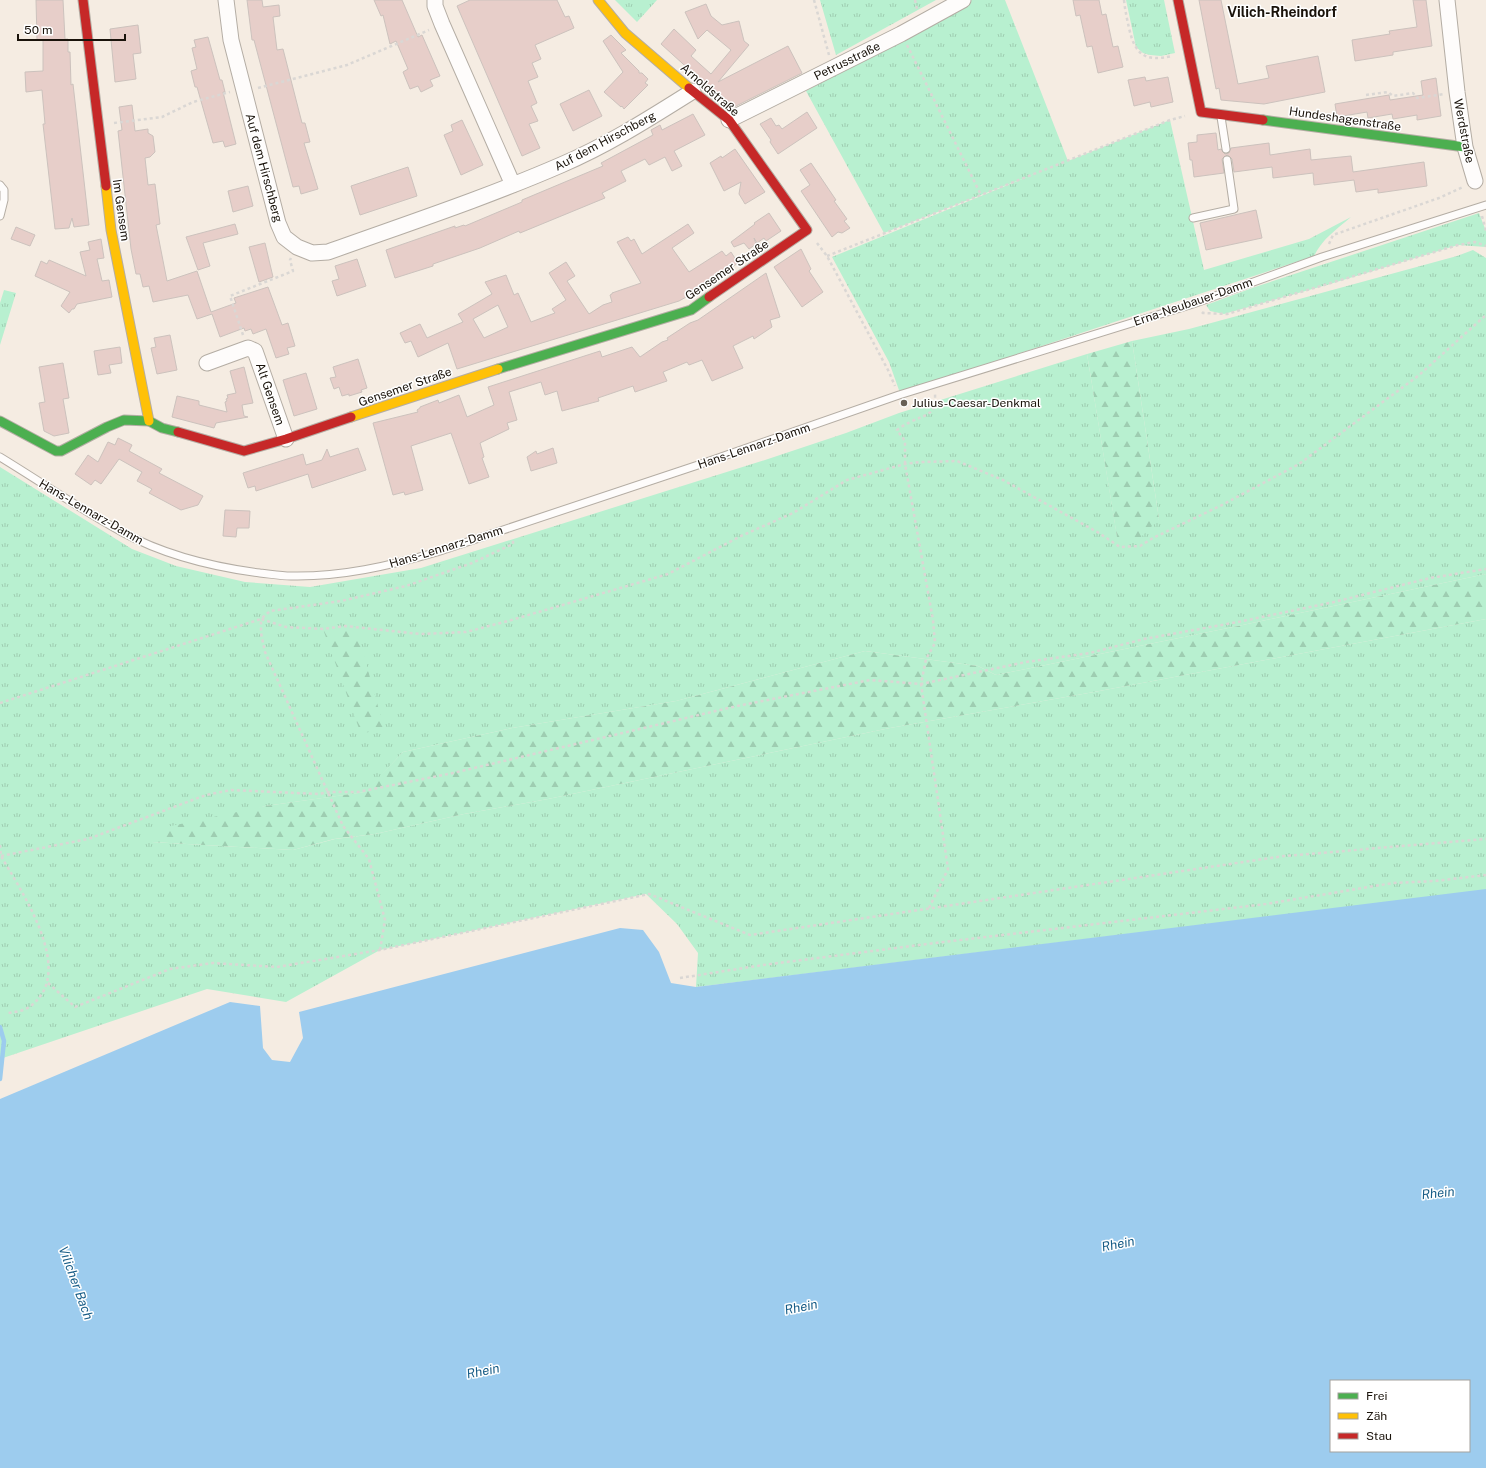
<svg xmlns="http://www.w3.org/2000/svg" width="1486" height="1468" viewBox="0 0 1486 1468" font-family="'Public Sans',sans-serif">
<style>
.grass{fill:url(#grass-tufts)}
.forest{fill:url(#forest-firs)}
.water{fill:#9dccee;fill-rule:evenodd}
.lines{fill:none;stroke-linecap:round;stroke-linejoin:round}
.stream{stroke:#9dccee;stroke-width:4.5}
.building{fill:#e7cec9;stroke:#ccc2bd;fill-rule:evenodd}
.lane-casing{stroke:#b4ada4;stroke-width:9}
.street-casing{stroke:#b4ada4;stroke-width:17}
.fast-casing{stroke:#b4ada4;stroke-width:11}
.slow-casing{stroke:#b4ada4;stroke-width:11}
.jam-casing{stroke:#b4ada4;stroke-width:11}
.path{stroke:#dad7d4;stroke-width:2.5;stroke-dasharray:3 3;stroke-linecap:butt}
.lane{stroke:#fefcfb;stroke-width:7}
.street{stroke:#fefcfb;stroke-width:15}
.fast{stroke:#4caf50;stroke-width:9}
.slow{stroke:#ffc107;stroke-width:9}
.jam{stroke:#c62828;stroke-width:9}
.poi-dot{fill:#675f56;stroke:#fff;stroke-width:1.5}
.labels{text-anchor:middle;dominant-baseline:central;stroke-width:3;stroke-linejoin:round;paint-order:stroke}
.street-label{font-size:12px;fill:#1a130b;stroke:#fff}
.poi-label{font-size:12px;fill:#1a130b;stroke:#fff;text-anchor:start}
.water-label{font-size:13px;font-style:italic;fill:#185d87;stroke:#fff}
.quarter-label{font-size:14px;font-weight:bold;fill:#1a130b;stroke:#fff}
</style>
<defs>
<pattern id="grass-tufts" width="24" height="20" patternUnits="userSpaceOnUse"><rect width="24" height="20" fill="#b8f0d0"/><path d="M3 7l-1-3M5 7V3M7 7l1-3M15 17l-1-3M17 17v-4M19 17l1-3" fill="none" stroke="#9ecdb1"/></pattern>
<pattern id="forest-firs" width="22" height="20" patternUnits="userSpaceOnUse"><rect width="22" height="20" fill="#b8f0d0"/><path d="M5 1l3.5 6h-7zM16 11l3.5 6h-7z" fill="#9ecdb1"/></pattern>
</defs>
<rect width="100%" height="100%" fill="#f5ece2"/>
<!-- grass -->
<path class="grass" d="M615,0h42l-20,22z
M820,0h116l-100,55z
M972,0h33l63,161 102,-41 34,150 105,-31 42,-22c-14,12 -29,22 -37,39l-414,137 -11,-31 -57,-105 205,-84 -153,60 -78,-142z
M1126,0h38l11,53 -14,3 -11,-1 -7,-2 -7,-6z
M1479,213l7,18v16l-28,-2 -128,39 -106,30 -14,-3 -4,-6 49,-18z
M1473,250l13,8v316l-248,52 -242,49 -18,-9 -113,-15 -189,50 -164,27 -109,24 -37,40 -101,14 -113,36 141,8 42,-11 40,-5 89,-20 84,-15 342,-71 204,-36 392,-73v271l-790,97 2,-34 -21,-29 -31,-30 -266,56 -94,52 -79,-13 -207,70v-592l132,82 44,17 69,16 65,5 111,-19 344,-108 81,-27 53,-20 188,-59 30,182 42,-17 -27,-178 57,-12 268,-73z
M4,290l12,3 -16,52v-42z"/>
<!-- forest -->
<path class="forest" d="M1132,341l27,178 -23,23 -19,-5 -30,-183z
M1486,574v45l-392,73 -204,36 -342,71 -84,15 -89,20 -41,5 -41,11 -141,-8 5,-13 108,-23 100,-14 38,-40 109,-24 164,-27 189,-50 113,15 18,9 242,-49z
M345,626l11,1 28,101 -23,6 -38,-105z"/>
<!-- water -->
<path class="water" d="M1486,889v579h-1486v-369l230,-97 30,4 3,42 9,12 18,2 13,-24 -4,-26 321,-84 23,2 16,22 12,31 25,4zM1331,1381h138v70h-138z"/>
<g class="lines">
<!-- stream -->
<path class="stream" d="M0,1027l4,14 -4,38"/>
</g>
<!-- building -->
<path class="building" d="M36,0h27l2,39h3v13h2l1,33 2,-1 16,141 -15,2 -2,-9 -3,10 -14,1 -12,-105h2l-3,-34 -16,2 -1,-20 18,-1v-31h-6z
M247,0h15l1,7 16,-2 1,11 -7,1 4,33 6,-1 19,74h3l5,19 -6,1 14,46 -17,5 -2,-8 -6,1 -39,-147h-2z
M374,0h28l16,37 4,-2 18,41 -10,4 3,6 -12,6 -3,-6 -8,3 -7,-17 5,-3 -12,-28 -6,3 -7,-29 -2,1z
M470,0h87l8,17 4,-1 5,12 -39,17 6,14 -9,4 6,14 -10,4 9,22 -6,3 7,15 -9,3 11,24 -18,8 -65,-150z
M1073,0h26l3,15 4,-1 7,33 5,-1 5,21 -25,6 -6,-27 -5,1 -7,-32 -4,1z
M1199,0h22l17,84 31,-6 -3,-12 52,-10 7,36 -61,12 -43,-4 -2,-12 -3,1z
M1413,0h13l6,46 -39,6v3l-38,6 -3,-21 38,-6 -1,-3 28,-4z
M706,4l5,12 11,9 17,-4 5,20 5,4 -31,37 70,-36 14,27 -68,34 -31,-23 1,-1 -43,-39 13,-15 22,21 -5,6 20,18 20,-24 -24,-20 -9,9 -13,-27z
M138,25l3,28 -8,1 3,25 -21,3 -5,-53z
M611,35l15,15 -5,3 18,18v2h3l6,6 -3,4 3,2 -24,24 -2,-3 -1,1 -17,-15 19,-20 -20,-31z
M208,37l12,43h2l3,12h-2l13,52 -11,3 -2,-6 -10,2 -16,-56h-2l-4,-16 6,-2 -5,-21 4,-1 -2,-7z
M1145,77l1,4 22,-4 5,25 -22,5 -1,-5 -16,4 -6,-26z
M1436,78l5,38 -24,4v-5l-24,4 -1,-5 -24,4 -1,-6 -30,5 -2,-13 54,-9 1,5 33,-5 -2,-14z
M589,90l13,26 -29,15 -13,-27z
M132,105l3,26 13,-2v4l5,3 2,16 -5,5 -5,1 3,27 7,-1 5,40 -4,1 11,56 30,-10 14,41 25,-9 -2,-5 34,-11 14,38 6,-2 7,23 -8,2 2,6 -13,4 -10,-29 -13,5 -2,-5 -6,2 -1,-3 -24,9 -8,-23 -15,5 -9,-24 -35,7 -4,-16 -6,1 -3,-13h-4l-5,-25 -13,-118 4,-1 -3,-23z
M807,112l10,16 -39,26 -8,-12 1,-2 -11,-16 11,-6 5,8 3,-1 3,4z
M693,114l12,21 -31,16 8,15 -10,5 -7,-14 -16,8 -4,-6 -24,12 5,10 -24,12 3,5 -85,35 -1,-2 -39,17 -47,16v2l-38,12 -9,-28 69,-24v2l9,-3 1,1 57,-24v-2l81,-34 -2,-3 52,-28 -2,-5 9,-5 2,5z
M462,120l21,45 -22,10 -17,-40 9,-4 -2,-6z
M1216,133l2,17 3,-1 4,5 4,-1 2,-5 38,-5 1,12 40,-6 1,11 40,-4 2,16 71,-10 3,24 -49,7v-4l-22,3 -2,-12 -40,5 -1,-12 -40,5 -1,-11 -38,5 -2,-13 -3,-3 -2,-1 -5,4 2,14 -30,4 -2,-17h-2l-2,-17 9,-1v-7z
M735,149l30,43 -20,12 -6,-10 2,-12 -17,9 -14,-28 11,-7 1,2z
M811,163l25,37 -2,1 13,18 -3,2 6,7 -8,5 -4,-1 -6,5 -31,-46 9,-6 -10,-15z
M408,167l9,29 -57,19 -9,-29z
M248,186l5,20 -20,6 -5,-21z
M1256,210l6,28 -56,12 -6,-27z
M769,213l12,18 -15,10 -2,-3 -7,5 -3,-5 2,6 -7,5 -5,-6 -10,4 -3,-5 24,-18 -1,-1z
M235,224l3,10 -35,9 7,23 -12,4 -12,-33z
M688,224l6,9 -22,15 17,24 33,-21 4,5 5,-4 7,11 -41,28 -18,10 -222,68 -9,-26 -30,14 -7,-16 -6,2 -5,-10 20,-9 7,14 36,-16 -5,-8 34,-20 -7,-12 21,-7 8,20 4,-2 13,29 24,-9 -3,-4 14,-9 -17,-27 17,-11 9,14 -8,5 22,33 14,-9 9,-3 -2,-7 2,-1v-1l29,-10 -24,-41 11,-5 3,4 3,-2 8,15zM498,305l10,22 -24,11 -11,-19z
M16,227l19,8 -5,11 -19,-7z
M101,239l3,19 -7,1 5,22 7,-1 3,17 -35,7 -3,5h-2l-3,4 -8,-7 9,-14 -35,-16 6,-15 6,3 2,-4 37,16 -6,-24 10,-2 -2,-8z
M265,243l8,34 -14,5 -10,-35z
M801,249l10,20 -2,2 14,21 -21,15 -28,-40z
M357,259l9,27 -29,10 -5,-15 7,-2 -4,-13z
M766,273l14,44 -10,3 2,7 -18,12 -1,-3 -20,10 10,22 -31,13 -10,-21 -13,5 -2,-3 -24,10 4,9 -32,11 -2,-6 -35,12 1,3 -37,10 -5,-20 -12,4 -4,-13 -32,10 8,28 -10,3 2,6 -29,14 4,14 -2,1 7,19 -20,7 -18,-51 -40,13 12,44 -18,5 -1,-3 -11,3 -20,-72 45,-11 -1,-2 3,-2v-1l18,-7 1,3 20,-8 8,22 27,-12 -6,-18 112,-36 2,6 30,-10 8,10 22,-15 6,-2 -1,-2 23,-15 8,-3z
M170,335l7,35 -20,4 -6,-26 5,-1 -2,-9z
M120,347l2,16 -13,2 2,8 -13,2 -4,-24z
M358,359l9,29 -6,2 1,2 -13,4v-2l-7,2 -3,-9 -5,2 -4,-11 6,-1 -3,-10z
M63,363l6,35 -6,1 6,34 -15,3 -10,-5 -5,-28 6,-1 -6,-35z
M244,367l9,36 -11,2 2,11 4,1 -32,6 -2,5 -42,-11 5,-21 22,5v4l28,7 -2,-10 2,-1 -1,-2 2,-1 -1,-3 9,-2 -6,-22z
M306,373l11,36 -23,7 -11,-36z
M118,438l14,7 -3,6 33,18 -3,4 44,23 -5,9 -17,5 -32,-17 3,-4 -15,-8 5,-9 -23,-13 -18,25 -6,-4 -4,5 -16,-11 13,-19 10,7 10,-20 7,3z
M358,448l8,22 -54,18 -4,-14 -52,17 -1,-5 -7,2 -5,-15 60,-19 3,11 16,-5 5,-11 3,8z
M553,448l4,15 -26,8 -4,-14 9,-6 1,3z
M225,510l25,1 -1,17h-12l-1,9 -13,-1z"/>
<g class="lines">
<!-- lane casing -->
<g class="lane-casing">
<path id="lane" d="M1221,117l5,32
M0,185l4,5v10l-4,16
M1193,218l41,-9 -7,-49
M0,457c41,25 80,52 122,75 42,23 91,35 138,41 10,1 21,3 31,3 50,1 98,-10 146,-24l261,-87 201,-70 294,-91 129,-47 164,-52"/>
</g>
<!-- street casing -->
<g class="street-casing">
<path id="street" d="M226,0l5,40 47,183 6,14 13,10 15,6 16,-1c78,-28 157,-54 233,-87 47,-20 89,-47 132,-74
M435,0v6l7,18 71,161
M1447,0l10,92 8,55 10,34
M729,120l172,-86 62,-34
M207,363l41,-15 7,3 31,88"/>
</g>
<!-- fast casing -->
<g class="fast-casing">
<path id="fast" d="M1263,120l202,27
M498,369l193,-59 18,-13
M0,421l56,30h5l46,-24 17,-7 25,1 13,7 16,4"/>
</g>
<!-- slow casing -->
<g class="slow-casing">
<path id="slow" d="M598,0l27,33 64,55
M106,186l5,44 38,191
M351,417l147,-48"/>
</g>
<!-- jam casing -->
<g class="jam-casing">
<path id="jam" d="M83,0l23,186
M1178,0l23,112 62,8
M689,88l40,32 78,110 -98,67
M178,432l66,19 42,-12 65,-22"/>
</g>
<!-- path -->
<path class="path" d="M814,0l15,55
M915,0l2,9
M1124,0c1,10 3,19 5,28 6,27 16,34 43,28
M907,45l74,150
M258,88l89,-23 82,-35
M1366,95l22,-3 5,4 20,-3 4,5 28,-4
M114,123l48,-6 31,-15 37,-10
M1482,216l4,15
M817,243l10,13 61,114 7,16
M1329,244l4,-9 106,-37 24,-11
M827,256l343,-136 15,-4
M1202,312l1,1 24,1 231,-69 17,-3 11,4
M243,335l-13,-39 63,-25 -3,-11 1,-2
M0,703l261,-84 9,-8 71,-10 65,-15 66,-23 41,-19v-6
M0,845l1,11c19,33 63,98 42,136 -5,8 -11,15 -20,18 -5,2 -10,2 -15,3
M1,856l87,-17 118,-44 25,-5 87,4 11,-2h29l95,-19 284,-67 133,-26 51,4 105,-22 64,-9 54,-14 94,-17 96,-20 96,-24 56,-9
M929,908l19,-39 -27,-185 5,-25 9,-16 -2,-23 -28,-156v-23l-8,-11c4,-3 9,-6 13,-8 16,-8 26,-6 25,-28
M380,950l5,-30 -16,-61 -26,-33 -78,-174 -4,-19v-14l25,8 37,2 22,-3 75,8 46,-2 42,-11 160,-47 73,-38 52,-23 54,-33 58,-16 15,-2 37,-1 46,19 96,53 21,14 20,-1 13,-8 69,-33 77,-41 119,-88 68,-61
M680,978l83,-13 172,-22 331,-39 127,-21 42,-2 51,-6
M48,983l27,24 95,-38 43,-6 64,4 103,-17 269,-56 101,41 534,-79 202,-17"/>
<!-- lane -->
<use href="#lane" class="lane"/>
<!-- street -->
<use href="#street" class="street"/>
<!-- fast -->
<use href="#fast" class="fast"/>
<!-- slow -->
<use href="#slow" class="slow"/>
<!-- jam -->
<use href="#jam" class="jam"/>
</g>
<!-- markers -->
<circle class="poi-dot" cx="904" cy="403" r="4"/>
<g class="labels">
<!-- street labels -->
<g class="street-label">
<text transform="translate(847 61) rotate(-26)">Petrusstraße</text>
<text transform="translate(710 90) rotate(41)">Arnoldstraße</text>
<text transform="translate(1345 119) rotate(8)">Hundeshagenstraße</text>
<text transform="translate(1464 131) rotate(79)">Werdstraße</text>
<text transform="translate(605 141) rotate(-28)">Auf dem Hirschberg</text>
<text transform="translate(264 168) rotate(75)">Auf dem Hirschberg</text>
<text transform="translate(121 210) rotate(82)">Im Gensem</text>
<text transform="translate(727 270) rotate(-34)">Gensemer Straße</text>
<text transform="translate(1193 302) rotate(-19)">Erna-Neubauer-Damm</text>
<text transform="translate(405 387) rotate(-19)">Gensemer Straße</text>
<text transform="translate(270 394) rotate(71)">Alt Gensem</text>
<text transform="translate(754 446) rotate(-19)">Hans-Lennarz-Damm</text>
<text transform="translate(91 512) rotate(30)">Hans-Lennarz-Damm</text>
<text transform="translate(446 547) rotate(-17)">Hans-Lennarz-Damm</text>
</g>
<!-- poi labels -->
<g class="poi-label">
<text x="912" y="403">Julius-Caesar-Denkmal</text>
</g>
<!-- water labels -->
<g class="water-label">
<text transform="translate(1438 1193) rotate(-6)">Rhein</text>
<text transform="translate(1118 1244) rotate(-11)">Rhein</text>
<text transform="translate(76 1283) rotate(70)">Vilicher Bach</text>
<text transform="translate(801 1307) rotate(-11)">Rhein</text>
<text transform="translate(483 1371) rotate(-11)">Rhein</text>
</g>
<!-- quarter labels -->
<g class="quarter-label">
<text x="1282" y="12">Vilich-Rheindorf</text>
</g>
</g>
<!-- legend -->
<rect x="1330" y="1380" width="140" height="72" fill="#ffffff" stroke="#a3a19d"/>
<rect x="1338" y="1393" width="20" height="6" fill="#4caf50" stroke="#a3a19d"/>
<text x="1366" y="1400" font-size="12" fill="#1a130b">Frei</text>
<rect x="1338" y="1413" width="20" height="6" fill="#ffc107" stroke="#a3a19d"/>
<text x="1366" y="1420" font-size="12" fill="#1a130b">Zäh</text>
<rect x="1338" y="1433" width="20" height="6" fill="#c62828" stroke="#a3a19d"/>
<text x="1366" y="1440" font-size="12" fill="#1a130b">Stau</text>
<!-- scale -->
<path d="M18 34v6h107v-6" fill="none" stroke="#1a130b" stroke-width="2"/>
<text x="24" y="34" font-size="12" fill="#1a130b" stroke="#ffffff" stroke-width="3" paint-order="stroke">50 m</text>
</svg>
